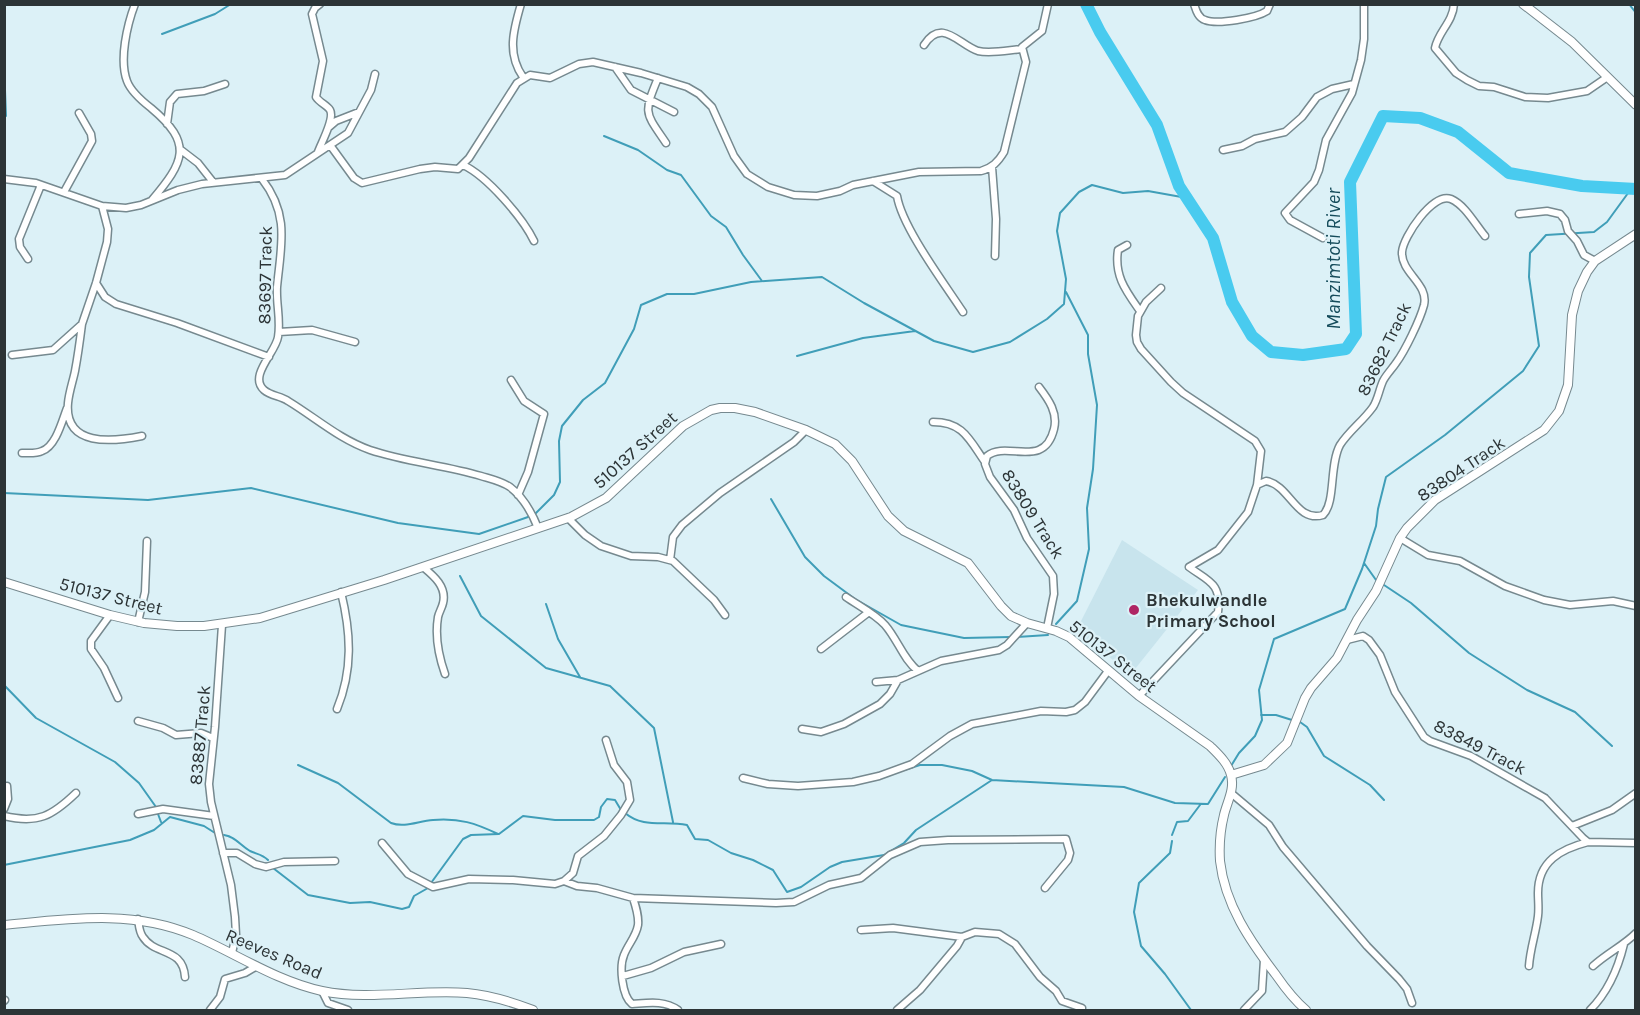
<svg xmlns="http://www.w3.org/2000/svg" width="1640" height="1015" viewBox="0 0 1640 1015" font-family="Karla,sans-serif">
<style>
.built{fill:#c8e4ed}
.lines{fill:none;stroke-linecap:round;stroke-linejoin:round}
.stream{stroke:#409eb8;stroke-width:2}
.river{stroke:#49cbef;stroke-width:12}
.minor-casing{stroke:#76898f;stroke-width:9}
.tertiary-casing{stroke:#76898f;stroke-width:10}
.minor{stroke:#fff;stroke-width:6}
.tertiary{stroke:#fff;stroke-width:8}
.poi-dot{fill:#af2564;stroke:#dcf1f7;stroke-width:2}
.labels{text-anchor:middle;dominant-baseline:central;stroke-width:4.5;stroke-linejoin:round;paint-order:stroke}
.street-label{font-size:18px;fill:#2c3436;stroke:#dcf1f7}
.poi-label{font-size:18px;font-weight:bold;fill:#2c3436;stroke:#dcf1f7;text-anchor:start}
.water-label{font-size:20px;font-style:italic;fill:#154c5b;stroke:#dcf1f7}
</style>
<rect width="100%" height="100%" fill="#dcf1f7"/>
<!-- built -->
<path class="built" d="M1122,540l76,50 -67,84 -55,-43z"/>
<g class="lines">
<!-- stream -->
<path class="stream" d="M1629,4l7,9
M162,34l53,-20 16,-10
M4,64l2,52
M604,136l34,14 29,20 14,5 30,41 15,11 17,28 19,26
M797,356l66,-18 52,-7
M4,493l144,7 103,-12 147,35 81,11 49,-17
M771,499l34,58 19,19 31,23 46,26 63,13 47,-1
M535,514l19,-19 6,-13 -1,-41 3,-15 21,-26 22,-17 29,-54 7,-24 26,-11h27l57,-12 71,-5 42,26 70,38 39,11 37,-10 37,-23 17,-15 2,-25 -9,-48 3,-18 19,-21 13,-7 31,8 25,-2 39,7
M1364,563l12,17
M460,576l21,40 65,52 64,18 44,42 19,94
M1384,585l27,18 58,50 58,37 48,22 37,34
M546,604l12,35 22,38
M1056,624l21,-23 12,-52 -2,-41 6,-39 4,-64 -9,-51v-19l-22,-43
M1017,637l31,-2
M4,685l32,33 79,44 24,21 17,24
M1261,715h15l16,5
M1300,722l7,5 17,29 46,29 14,15
M298,765l40,18 53,40c14,5 27,-2 42,-3 27,-2 42,3 65,14
M1231,766l8,-13 16,-17 7,-16 -3,-30 15,-51 71,-30 17,-40 14,-43 2,-17 8,-32 59,-42 78,-64 16,-25 -10,-69 1,-24 16,-18 48,-3 13,-10 24,-33
M904,770l16,-5h22l30,6 20,9 132,7 51,16 33,1 17,-27
M625,813c19,16 40,7 62,12l8,14 13,1 23,13 22,7 20,10 14,22 14,-5 29,-20 12,-5 42,-7 20,-12 12,-13 76,-50
M158,814l3,8
M224,835c12,2 16,10 26,16 6,3 12,3 18,9
M1172,835l5,-13 11,-1 12,-16
M1172,841l-2,12 -31,30 -5,29 7,34 24,28 26,36
M4,865l126,-25 24,-10 16,-13 34,9 11,7
M273,868l35,27 42,8 20,-1 32,7 7,-2 5,-11 14,-8
M431,883l32,-44 8,-4 28,-1 24,-18 32,4h39l5,-3 2,-10 6,-8 8,1 6,10"/>
<!-- river -->
<path class="river" d="M1086,4l14,28 57,93 22,61 34,52 19,64 20,34 19,16 32,3 43,-6 10,-15 -6,-152 33,-66 37,2 38,14 51,41 73,13 54,3"/>
<!-- minor casing -->
<g class="minor-casing">
<path id="minor" d="M135,4c-8,21 -16,56 -8,77 4,11 15,20 24,27 43,36 33,54 1,92
M521,4c-8,27 -14,50 2,73
M1194,4c2,6 4,14 11,16 13,5 51,-2 62,-9l3,-7
M1454,4c-1,18 -16,28 -19,44l21,25 11,7 12,6 15,1 31,10 23,1 39,-7 19,-13
M924,45c18,-28 35,0 54,6 13,3 31,-1 44,-2
M615,67l16,23 43,22
M658,78c-15,36 -13,34 8,65
M167,124l3,-22 7,-8 27,-3 21,-7
M329,127l7,-6 23,-9
M330,145l18,-12 23,-43 4,-16
M181,150l17,13 15,19
M1223,150l19,-4 13,-7 30,-7 17,-15 15,-20 15,-8 22,-5
M318,152c3,-9 17,-33 12,-42 -3,-5 -10,-7 -14,-13l7,-36 -11,-47 3,-6 5,-4
M463,165c24,11 60,53 71,76
M992,167l4,52 -1,37
M4,179l32,4 66,23 24,2 15,-3 37,-15 24,-6 83,-9 45,-30 24,33 8,5 58,-14 15,-2 23,2 11,-11 48,-75 13,-8 20,3 29,-14 14,-2 48,11 46,14 12,7 13,13 22,49 13,18 21,13 26,8 23,1 23,-5 13,-6 66,-13 62,-1c11,-3 17,-9 23,-19l22,-90 -4,-15 20,-16 6,-27
M262,179c28,36 19,66 15,108 -1,17 4,33 1,50 -2,15 -30,39 -14,53 7,6 17,6 24,11 28,17 51,38 82,49 36,12 74,15 111,26 10,3 20,5 29,11 13,10 22,26 28,41
M873,181l24,15c5,31 47,87 66,116
M64,192l28,-51 -1,-7 -12,-21
M1519,214l28,-3 13,3 5,6 3,11 9,10 7,14 11,6
M1323,238l-33,-18 -5,-7 29,-31 5,-12 7,-30 26,-47 9,-33 3,-21v-35
M1127,245l-9,5c-4,26 8,41 22,61
M28,259l-8,-12 -1,-8 22,-54
M96,283l9,14 11,7 61,19 92,34
M1161,288l-15,14 -8,14 -2,19 1,7 4,7 30,33 12,11 72,48 6,10 -4,34
M82,324c-2,16 -4,31 -7,47 -2,10 -6,21 -7,32 -4,44 44,39 74,33
M279,332l33,-2 43,12
M12,355l41,-5 29,-26 14,-41 11,-41 1,-13 -6,-23
M511,380l13,21 20,13 -16,58 -10,23
M1039,387c10,13 19,26 15,42 -10,41 -47,11 -67,27l-2,8 5,13 24,33 13,28 26,38 1,18 -7,34
M933,422c30,0 36,17 52,40
M22,453c6,0 14,1 20,-2 14,-5 20,-30 25,-43
M568,518l17,17 16,11 30,10 27,1 15,4 41,39 11,15
M1400,538l28,17 32,6 45,25 39,14 26,5 43,-4 23,5
M670,560l3,-23 9,-12 38,-32 74,-51 12,-12
M423,567c11,9 24,20 20,36 -1,5 -4,9 -5,14 -3,18 1,40 7,57
M846,597c13,9 29,17 39,28 13,15 18,34 33,46
M110,615l-19,26v8l13,19 14,30
M138,622l7,-30 2,-51
M222,625l-7,102 -6,57 2,18 20,83 4,32 1,18 -4,18
M1347,640l16,-4 6,4 11,15 15,37 29,45 6,4 41,15 74,42 38,40 5,4 48,1
M821,649l48,-37
M876,682l22,-2 43,-19 58,-11 8,-5 20,-22
M1139,696l79,-84c4,-29 -10,-31 -29,-45l29,-17 30,-38 9,-27 9,-4c24,4 30,42 57,34 13,-13 6,-50 17,-70 9,-14 23,-24 33,-38 5,-8 6,-17 10,-26 3,-6 9,-12 13,-18 9,-12 24,-43 28,-58 5,-21 -23,-32 -22,-53 1,-15 31,-60 49,-53 14,6 24,25 34,37
M337,709c16,-39 14,-76 4,-117
M138,721l25,7 13,7 25,-2 12,5
M802,729l19,3 23,-8 36,-20 10,-10 8,-14
M743,778l25,6 30,2 55,-4 26,-6 33,-12 38,-28 22,-12 69,-13 25,1 9,-2 10,-8 23,-31
M1231,793l38,32 14,22 34,40 50,59 32,33 8,10 5,14
M4,809l4,-10 -1,-13
M138,814l25,-5 51,7
M4,816c34,8 48,0 72,-23
M1572,826l40,-16 24,-17
M382,843l26,31 25,13 36,-8 44,1 42,4 9,-3 13,5 20,2 36,10 143,5 18,-1 35,-17 32,-7 29,-23 30,-13 28,-2 118,-1 4,14 -2,7 -23,28
M223,853h14l18,11 11,3 18,-5 51,-1
M564,881l9,-8 5,-17 26,-20 17,-21 9,-15 -3,-18 -13,-17 -8,-25
M633,898c3,9 6,18 5,27 -2,12 -10,19 -14,30 -5,12 -2,41 8,49 16,-1 32,-4 46,6
M138,919c1,6 1,13 5,18 12,19 40,10 42,40
M861,930l32,-2 69,9 13,-5 24,2 16,10 25,33 16,14 6,10 20,7
M1529,966c1,-17 7,-33 9,-50 1,-8 0,-15 0,-23 0,-32 23,-44 50,-51
M1593,966c14,-13 30,-20 43,-33
M623,976l28,-8 33,-16 37,-8
M322,991l6,12 20,7
M4,1001l1,-1
M210,1010l10,-13 5,-18 20,-6 12,-7
M897,1010l23,-20 37,-44 5,-9
M1244,1010l18,-19 2,-31
M1590,1010c18,-18 28,-41 34,-66"/>
</g>
<!-- tertiary casing -->
<g class="tertiary-casing">
<path id="tertiary" d="M1523,4l49,38 64,63
M4,582l106,33 34,8 33,3h27l56,-8 124,-38 187,-63 35,-19 77,-72 28,-16 9,-2h15l20,4 51,18 29,14 17,17 36,55 16,15 64,32 33,43 10,10 16,7 29,8 13,6 70,59 71,50c8,8 18,17 21,29 4,14 -4,27 -7,40 -4,16 -5,30 -4,46 5,44 30,80 56,114 9,13 18,25 30,35
M1231,775l33,-10 23,-22 18,-45 6,-10 26,-30 20,-38 19,-29 24,-53 7,-10 28,-28 109,-70 15,-19 9,-26 4,-70 6,-24 9,-19 8,-11 41,-27
M4,925c64,-6 128,-16 189,10 42,18 83,46 129,56 48,10 97,-2 145,2 23,2 45,9 66,17"/>
</g>
<!-- minor -->
<use href="#minor" class="minor"/>
<!-- tertiary -->
<use href="#tertiary" class="tertiary"/>
</g>
<!-- markers -->
<circle class="poi-dot" cx="1134" cy="610" r="6"/>
<g class="labels">
<!-- street labels -->
<g class="street-label">
<text transform="translate(265 275) rotate(-89)">83697 Track</text>
<text transform="translate(1384 349) rotate(-64)">83682 Track</text>
<text transform="translate(635 450) rotate(-42)">510137 Street</text>
<text transform="translate(1461 469) rotate(-34)">83804 Track</text>
<text transform="translate(1033 514) rotate(58)">83809 Track</text>
<text transform="translate(111 596) rotate(14)">510137 Street</text>
<text transform="translate(1113 656) rotate(38)">510137 Street</text>
<text transform="translate(200 735) rotate(-85)">83887 Track</text>
<text transform="translate(1480 747) rotate(27)">83849 Track</text>
<text transform="translate(274 954) rotate(23)">Reeves Road</text>
</g>
<!-- poi labels -->
<g class="poi-label">
<text x="1146" y="600">Bhekulwandle<tspan x="1146" dy="21">Primary School</tspan></text>
</g>
<!-- water labels -->
<g class="water-label">
<text transform="translate(1333 259) rotate(-90)">Manzimtoti River</text>
</g>
</g>
<!-- border -->
<rect width="1640" height="1015" fill="none" stroke="#2c3436" stroke-width="12"/>
</svg>
